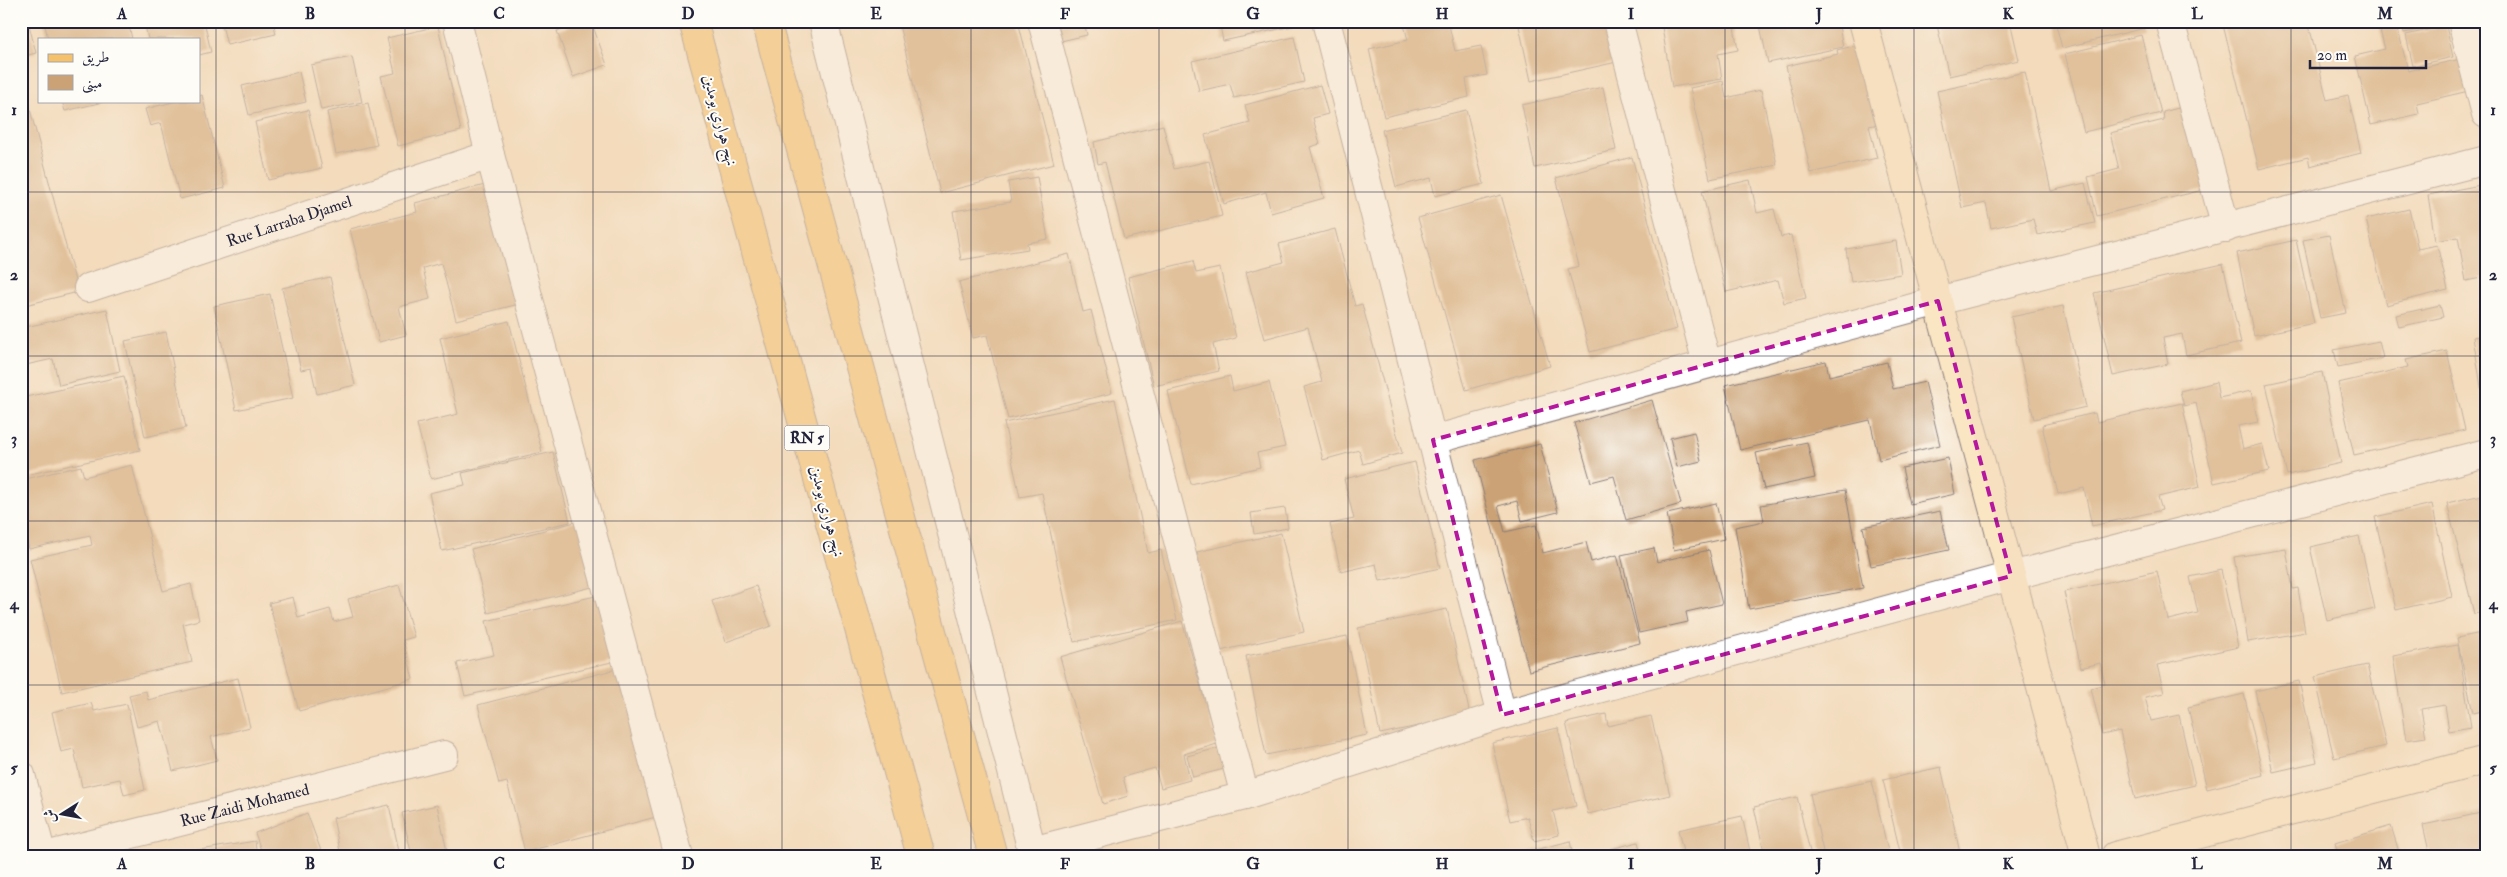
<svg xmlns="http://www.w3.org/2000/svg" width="2507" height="877" viewBox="0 0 2507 877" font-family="'IM FELL Double Pica',Amiri,serif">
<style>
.building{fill:#cba275}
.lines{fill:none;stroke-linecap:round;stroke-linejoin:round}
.street-casing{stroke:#8a7e7c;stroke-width:30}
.secondary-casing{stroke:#8a7e7c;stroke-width:30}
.primary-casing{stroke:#8a7e7c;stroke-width:30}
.street{stroke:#fff;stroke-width:28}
.secondary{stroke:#fbe6c4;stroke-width:28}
.primary{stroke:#f5c16b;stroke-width:28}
.marked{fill:none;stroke:#b5179e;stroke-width:4;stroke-dasharray:10 6;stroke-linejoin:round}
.grid{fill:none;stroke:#22223b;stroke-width:1;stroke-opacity:0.55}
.labels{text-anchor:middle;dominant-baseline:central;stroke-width:4;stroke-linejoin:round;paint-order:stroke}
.shield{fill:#fdfcf7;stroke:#646373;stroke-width:1}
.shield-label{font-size:15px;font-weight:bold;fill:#22223b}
.street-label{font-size:16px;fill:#22223b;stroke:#fdfcf7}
.neatline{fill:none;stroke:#22223b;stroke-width:2}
.grid-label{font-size:16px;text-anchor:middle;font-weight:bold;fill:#22223b}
</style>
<rect width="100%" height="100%" fill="#fdfcf7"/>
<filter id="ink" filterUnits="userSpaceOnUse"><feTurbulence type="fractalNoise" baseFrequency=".02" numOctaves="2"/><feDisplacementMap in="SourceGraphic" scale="10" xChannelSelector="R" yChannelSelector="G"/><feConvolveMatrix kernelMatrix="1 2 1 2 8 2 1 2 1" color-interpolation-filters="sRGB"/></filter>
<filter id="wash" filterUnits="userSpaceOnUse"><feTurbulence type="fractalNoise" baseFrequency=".0096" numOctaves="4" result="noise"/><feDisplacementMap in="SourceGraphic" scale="20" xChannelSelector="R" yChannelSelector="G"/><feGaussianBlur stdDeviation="1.12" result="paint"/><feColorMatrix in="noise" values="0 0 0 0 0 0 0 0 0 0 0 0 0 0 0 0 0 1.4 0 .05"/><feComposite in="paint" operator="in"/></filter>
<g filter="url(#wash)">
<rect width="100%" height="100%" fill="#f3dbbc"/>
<g id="blocks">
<!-- building -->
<path class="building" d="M21,21h7l8,32 -15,4z
M44,21h84l4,18h-84z
M144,21h60l7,31 -12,3v-16h-51z
M221,21h52l3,13 -49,11z
M305,21h19v1l-18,4z
M584,21h7l16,44 -34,12 -16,-46z
M898,21h120l36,143 -114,29z
M1071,21h13l3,14 -26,6 -3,-16z
M1219,21h73l1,5 -70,15z
M1403,21h45l7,30 26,-5 6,29 -21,4 3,18 -85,20 -15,-68 39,-9z
M1518,21h90l9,41 -86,19z
M1661,21h72l5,29 -20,4 4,25 -50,8z
M1759,21h79l5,26 -75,16z
M1936,21h74l9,39 -70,16z
M2055,21h89l1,7 -83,20z
M2222,21h86l19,79 21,-5 13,58 -51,13 -2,-9 -49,12z
M2385,21h11l12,50 57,-13 8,32 -56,13 2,11 -48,11 -16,-69 30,-7 -7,-26z
M2402,21h37l1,5 -36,7z
M438,26l23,105 -63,15 -17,-70 14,-3 -8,-35z
M2446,26l7,31 -40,9 -7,-31z
M2141,35l20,78 -77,19 -19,-78z
M1294,37l10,45 -70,16 -4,-14 -31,7 -7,-30z
M1874,41l19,80 -24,5 8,32 -66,15 -25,-107 52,-12 -1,-4z
M352,57l10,45 -41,8 -10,-45z
M299,72l7,30 -57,13 -7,-29z
M2025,72l26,119 34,-8 10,40 -58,12 -4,-16 -42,9 -5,-25 -24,5 -25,-117z
M21,75l57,217 -57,14z
M1723,81l3,17 35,-8 16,75 -67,14 -20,-91z
M1320,85l8,29 -15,4 7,26 -10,3 14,51 -53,15 -5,-21 -42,12 -19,-69 45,-12 -5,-18z
M1603,87l13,63 -81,18 -13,-63z
M202,95l23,93 -45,11 -19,-76 -11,3 -5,-17 32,-8h22v-5z
M62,101h41v1l-38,9z
M368,103l9,42 -41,9 -9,-42z
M2190,105l21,83 -114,28 -9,-39 31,-8 -9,-36 54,-13 -1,-8z
M308,110l14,58 -54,12 -13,-58z
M1466,110l18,74 -49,12 -4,-18 -35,9 -14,-57z
M1163,125l11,44 35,-8 13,55 -98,23 -19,-77 -7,2 -4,-22z
M1632,157l45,172 -87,23 -22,-83 11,-3 -23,-88z
M1037,177l11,62 -21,4 1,6 -67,11 -8,-49 58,-9 -3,-20z
M1750,180l7,33 17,-4 7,28 10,-2 15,63 -22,5 -6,-23 -52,12 -24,-101z
M489,184l30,120 -63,16 -15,-57 -18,5 7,31 -31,8 7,28 -27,7 -29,-113 67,-17 -2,-9z
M2486,184v93l-20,4 -8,-44 -23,4 -7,-46z
M1501,195l49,171 -84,24 -48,-172z
M2409,209l9,40 19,-4 11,45 -62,15 -20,-86z
M1335,229l20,77 7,-2 40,149 -39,11 -4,-14 -36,10 -19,-73 18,-5 -14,-55 -44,12 -18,-67 38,-10 -5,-18z
M2329,235l17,78 -26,5 -17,-78z
M2296,240l18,83 -60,13 -17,-83z
M1896,241l5,33 -50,8 -5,-33z
M1069,254l14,58 8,-2 21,83 -104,26 -21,-84 -14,3 -14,-56z
M1193,261l3,12 24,-5 16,70 -23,6 6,27 -65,15 -26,-109z
M2223,264l18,79 -55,12 -4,-21 -19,4 5,26 -55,12 -19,-83z
M330,277l25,108 -38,9 -6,-26 -10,2 -19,-82z
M270,294l23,104 -57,12 -22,-104z
M2440,305l3,12 -44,10 -3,-12z
M2063,306l23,101 -52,12 -23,-102z
M107,309l13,62 -61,14 -6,-26 -32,7v-38z
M509,321l33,131 -111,27 -14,-55 41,-10 -18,-76z
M166,332l20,96 -41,9 -20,-96z
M2486,335v76h-1l-12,-74z
M2379,341l4,17 -45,9 -4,-17z
M2447,351l18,79 -111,25 -16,-72 70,-16 -2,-7z
M1826,361l3,15 58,-14 6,27 32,-7 15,63 -61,15 -9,-40 -130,30 -15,-65z
M2322,372l19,91 -54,12 -21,-91z
M124,376l16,74 -119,26v-78z
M1230,376l3,15 36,-9 16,65 -28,6 3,14 -69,17 -23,-93z
M2216,382l3,16 32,-7 7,31 -20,4 5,23 19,-5 7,27 -55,12 -18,-80 -12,3 -4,-15z
M1115,399l33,154 13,-3 16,70 -103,22 -32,-149 -22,4 -16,-74z
M1652,400l29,104 -55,16 -12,-44 -23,6 -17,-59z
M2182,403l18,84 -42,10 4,13 -70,16 -8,-38 -26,6 -16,-69 53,-12 2,9z
M1694,432l7,29 -24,6 -7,-29z
M1807,442l8,36 -51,11 -8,-36z
M1540,444l18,68 -36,9 -5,-20 -19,5 7,26 31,-7 7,28 43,-11 5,20 26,-7 23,88 -111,28 -54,-211z
M553,452l17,70 -128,29 -13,-58 36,-8 -3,-12z
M1948,458l7,36 -45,10 -8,-36z
M1415,462l25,106 -60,13 -4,-17 -35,8 -11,-48 24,-5 -10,-40z
M132,465l31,126 28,-7 8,36 -16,4 9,38 -130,30 -32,-133 62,-14 -2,-10 -61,14 -8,-31v-38l60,-14 3,11z
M1845,490l18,98 -114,21 -14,-82 29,-6 -3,-16z
M2486,494v82l-3,1 3,12v22l-12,3 -27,-111z
M1716,503l8,36 -50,11 -7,-36z
M2432,504l20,93 -56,13 -21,-93z
M1285,508l3,20 -34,6 -3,-21z
M1940,511l9,39 -78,16 -8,-39z
M591,518l17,65 -120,30 -17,-64z
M1281,533l23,99 -84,19 -23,-99z
M2359,536l16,73 -48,11 -17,-73z
M1654,548l3,14 52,-12 13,54 -36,8 2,10 -49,11 -18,-78z
M2286,549l7,40 5,-1 7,44 -57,10 -14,-85z
M2221,570l17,77 -81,18 7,28 -19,4 6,24 28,-6 16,70 -60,14 -15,-68 -18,4 -11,-47 14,-4 -5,-21 -19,5 -17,-76 93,-21 11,49 30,-7 -8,-36z
M399,585l15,52 -11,3 10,39 -114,32 -30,-108 24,-6 5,21 32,-9 4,13 19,-5 -5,-18z
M756,586l15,40 -45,16 -14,-41z
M600,595l16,66 -151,35 -8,-33 37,-8 -8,-34z
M1447,609l23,106 -90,19 -22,-106z
M1182,621l35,123 -33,10 6,26 -29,8 -6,-20 -32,9 5,19 -25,8 -43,-147z
M2486,632v78l-13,3 -16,-75z
M1347,636l20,99 -101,20 -20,-99z
M2458,645l13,82 -22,4 -4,-26 -24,4 5,28 -20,3 -13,-84z
M2367,665l19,81 -52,12 -19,-81z
M628,666l39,148 -142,38 -18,-70 -8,2 -21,-79z
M238,678l12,49 -39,10 6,23 -44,11 -13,-50 -23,6 -8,-32 17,-4 2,9z
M2299,681l18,81 -44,10 -18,-81z
M2244,694l19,81 -56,14 -19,-82z
M91,703l3,8 33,-7 18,86 -21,5 -4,-16 -38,8 -8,-38 -13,3 -9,-40z
M1606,714l2,12 43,-10 19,79 -82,19 -22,-91z
M1558,728l18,78 -23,5 6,24 -25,6 -6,-24 -18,4 -18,-78z
M1219,748l5,21 -31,8 -6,-21z
M1941,767l19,86 -10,3h-49l-18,-76z
M1872,781l17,75h-65l-14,-62z
M1797,797l14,59h-46l-11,-49z
M389,805l11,51h-59l-8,-38z
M437,805l11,51h-36l-10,-43z
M2486,812v44h-56l-7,-31z
M307,813l16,43h-60l-8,-23z
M1742,816l9,40h-67l-6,-26z
M2391,826l8,26 -12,4h-48l-4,-13z
M255,841l2,15h-68l-1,-4z
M1570,841l3,15h-57v-1z
M1638,842l4,14h-54v-1z"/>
</g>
</g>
<g filter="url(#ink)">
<use href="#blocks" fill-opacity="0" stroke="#8a7e7c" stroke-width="1"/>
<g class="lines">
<!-- street casing -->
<g class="street-casing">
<g id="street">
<path d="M457,21l33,134 189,701"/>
<path d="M823,21l209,830 213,-55 257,-81 509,-139 475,-123"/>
<path d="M1042,21l203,775"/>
<path d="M1326,21l176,694"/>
<path d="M1618,21l89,343"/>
<path d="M2170,21l56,207"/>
<path d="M2462,21l24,93"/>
<path id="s1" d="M88,288l402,-133"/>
<path d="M1433,440l505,-139 548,-141"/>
<path d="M21,775l21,81"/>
<path id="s2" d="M45,856l399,-101"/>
</g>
</g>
<!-- secondary casing -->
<g class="secondary-casing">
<path id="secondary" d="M1863,21l223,835
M2115,856l371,-96"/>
</g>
<!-- primary casing -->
<g class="primary-casing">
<path id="primary" d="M693,21l228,835
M766,21l227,835"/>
</g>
<!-- street -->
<use href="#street" class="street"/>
<!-- secondary -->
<use href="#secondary" class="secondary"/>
<!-- primary -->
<use href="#primary" class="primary"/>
</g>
</g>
<!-- marked area -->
<path d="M0 0H2507V877H0ZM1938,301l73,275 -509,139 -69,-275z" fill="#f3dbbc" fill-opacity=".55" fill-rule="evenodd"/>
<path class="marked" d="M1938,301l73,275 -509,139 -69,-275z"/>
<!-- grid -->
<path class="grid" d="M216,21v835M405,21v835M593,21v835M782,21v835M971,21v835M1159,21v835M1348,21v835M1536,21v835M1725,21v835M1914,21v835M2102,21v835M2291,21v835M21,192h2465M21,356h2465M21,521h2465M21,685h2465"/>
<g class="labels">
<!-- shield labels -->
<rect class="shield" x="784.5" y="425.5" width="45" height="25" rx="4"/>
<g class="shield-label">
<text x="807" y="438">RN 5</text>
</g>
<!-- street labels -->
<g class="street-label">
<text transform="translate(720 120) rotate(75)">نهج هواري بومدين</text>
<text stroke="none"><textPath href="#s1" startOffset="212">Rue Larraba Djamel</textPath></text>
<text transform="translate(827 511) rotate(75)">نهج هواري بومدين</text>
<text stroke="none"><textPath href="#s2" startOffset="206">Rue Zaidi Mohamed</textPath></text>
</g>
</g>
<!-- margin -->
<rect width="2507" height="877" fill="none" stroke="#fdfcf7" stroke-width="55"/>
<!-- legend -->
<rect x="38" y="38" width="162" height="65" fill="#fdfcf7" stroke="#a5a5ac"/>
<rect x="48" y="54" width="25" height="8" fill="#f5c16b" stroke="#a5a5ac"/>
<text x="82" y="62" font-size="15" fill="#22223b">طريق</text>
<rect x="48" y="75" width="25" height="15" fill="#cba275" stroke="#a5a5ac"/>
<text x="82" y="88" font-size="15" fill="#22223b">مبنى</text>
<!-- north arrow -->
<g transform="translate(62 814) rotate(259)" stroke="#fdfcf7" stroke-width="4" paint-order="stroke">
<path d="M0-4L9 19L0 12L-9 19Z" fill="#22223b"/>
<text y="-8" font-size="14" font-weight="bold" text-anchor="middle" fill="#22223b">ش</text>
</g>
<!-- scale -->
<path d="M2310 60v8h116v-8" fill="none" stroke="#22223b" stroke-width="2.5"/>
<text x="2317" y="60" font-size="15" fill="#22223b" stroke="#fdfcf7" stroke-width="4" paint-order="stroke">20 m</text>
<rect x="28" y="28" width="2452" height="822" class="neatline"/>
<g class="grid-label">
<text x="122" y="19">A</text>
<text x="310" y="19">B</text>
<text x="499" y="19">C</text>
<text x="688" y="19">D</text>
<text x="876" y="19">E</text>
<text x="1065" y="19">F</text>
<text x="1253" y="19">G</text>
<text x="1442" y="19">H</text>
<text x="1631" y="19">I</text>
<text x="1819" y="19">J</text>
<text x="2008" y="19">K</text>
<text x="2197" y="19">L</text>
<text x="2385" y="19">M</text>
<text x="14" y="115">1</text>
<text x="2493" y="115">1</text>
<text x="14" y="280">2</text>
<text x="2493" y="280">2</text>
<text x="14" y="444">3</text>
<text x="2493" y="444">3</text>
<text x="14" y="609">4</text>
<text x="2493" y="609">4</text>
<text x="14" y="773">5</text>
<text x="2493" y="773">5</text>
<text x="122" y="869">A</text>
<text x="310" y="869">B</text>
<text x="499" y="869">C</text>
<text x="688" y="869">D</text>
<text x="876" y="869">E</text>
<text x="1065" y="869">F</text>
<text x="1253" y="869">G</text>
<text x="1442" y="869">H</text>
<text x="1631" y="869">I</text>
<text x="1819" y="869">J</text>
<text x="2008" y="869">K</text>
<text x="2197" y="869">L</text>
<text x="2385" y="869">M</text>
</g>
</svg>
